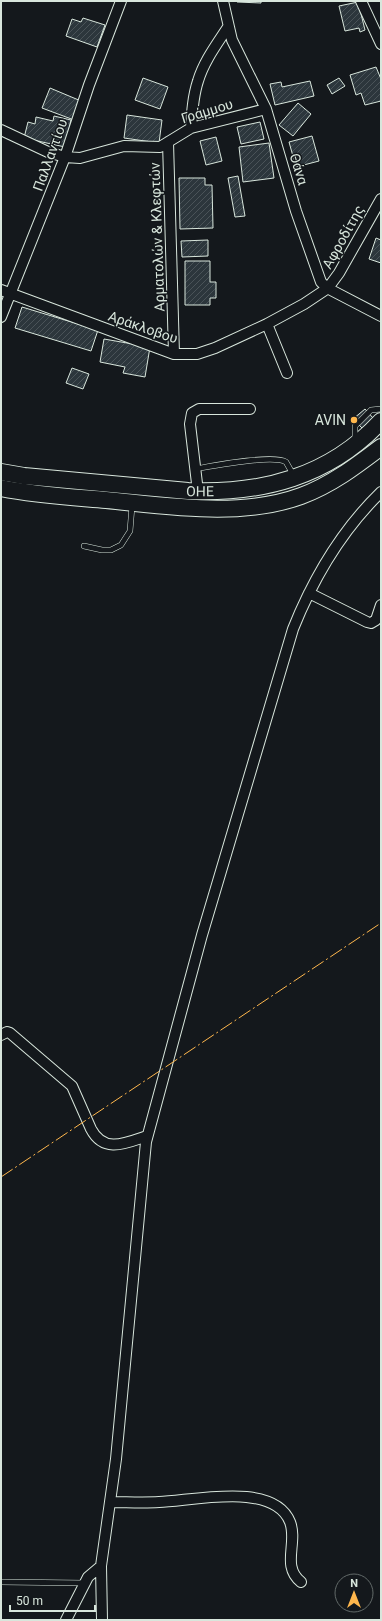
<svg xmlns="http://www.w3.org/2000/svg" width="382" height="1621" viewBox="0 0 382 1621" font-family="Roboto,sans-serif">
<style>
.building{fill:url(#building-hatch);stroke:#d8e6dc}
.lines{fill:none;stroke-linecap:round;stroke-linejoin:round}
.service-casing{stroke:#d8e6dc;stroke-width:6}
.minor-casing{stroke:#d8e6dc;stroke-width:12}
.primary-casing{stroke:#d8e6dc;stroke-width:18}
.service{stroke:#14181c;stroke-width:5}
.minor{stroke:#14181c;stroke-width:10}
.primary{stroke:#14181c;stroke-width:16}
.power{stroke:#ffb74d;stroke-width:1;stroke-dasharray:14 3 2 3;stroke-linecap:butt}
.poi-dot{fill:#ffb74d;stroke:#14181c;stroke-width:1.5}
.labels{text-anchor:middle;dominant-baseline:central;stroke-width:3;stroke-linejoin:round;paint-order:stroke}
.street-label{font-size:14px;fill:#d8e6dc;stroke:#14181c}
.poi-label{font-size:14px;fill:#d8e6dc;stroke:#14181c;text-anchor:end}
</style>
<defs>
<pattern id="building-hatch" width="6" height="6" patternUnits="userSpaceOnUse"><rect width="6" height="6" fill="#2c363c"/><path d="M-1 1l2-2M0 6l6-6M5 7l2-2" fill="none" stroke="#4a5358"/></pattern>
</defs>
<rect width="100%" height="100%" fill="#14181c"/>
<!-- building -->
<path class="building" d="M237,1h24v2l-24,-1z
M358,2l7,28 -5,2 -1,-4 -14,3 -6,-25z
M83,18l22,7 -8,22 -31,-11 6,-17 9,3z
M376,67l5,12v22l-16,4 -4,-12 -5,2 -6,-20z
M143,78l25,9 -8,22 -25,-9z
M339,78l6,8 -13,8 -5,-9z
M310,81l4,15 -39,9 -5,-21 11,-2 1,5z
M50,88l31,13 -7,19 -32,-12z
M298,103l13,11 -18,22 -14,-11z
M127,115l35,5 -3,23 -35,-5z
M54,116l17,4 -6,27 -41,-9 4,-16 7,2 1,-7 17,4z
M260,122l4,17 -23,5 -4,-17z
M312,136l7,25 -23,6 -7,-25z
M216,137l6,24 -16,4 -6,-24z
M269,143l5,35 -31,4 -4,-35z
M238,176l7,40 -10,1 -7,-39z
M179,178h26v7h7l1,43 -33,1z
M376,238l5,2v23l-12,-4z
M208,240v16l-26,1 -1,-16z
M185,261h25v21h6v16h-6v7h-25z
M22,307l76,23 -7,21 -76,-23z
M104,339l46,8 -5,30 -22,-4 2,-6 -25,-5z
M72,368l17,6 -6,15 -17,-6z
M365,409l8,9 -11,10 -9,-9z"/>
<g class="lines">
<!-- service casing -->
<g class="service-casing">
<path id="service" d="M355,440v-14l16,-16 10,-1
M195,469c17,-3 78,-15 91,-7l8,14
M84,546l18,4h9l10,-5 9,-14 2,-25
M1,1582l84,1"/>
</g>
<!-- minor casing -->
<g class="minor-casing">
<path id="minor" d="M223,1l9,39 34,69 30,102 25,71 3,3 7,5 50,26
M361,1l20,43
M191,128c1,-16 2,-32 7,-47 6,-20 19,-37 30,-54
M1,130l47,22 17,5 15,1 44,-12 36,1 31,-19 75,-19
M168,142l6,212
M1,290l173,64h23l18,-6 52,-24 37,-20 24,-16 11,-15 42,-74
M1,317l64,-160 24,-72 32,-84
M267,324l20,49
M198,492l-8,-68 2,-11 7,-4h51
M309,593l58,29 4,1 5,-3 5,-15
M1,1035l6,-3 3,1 62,53 19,43c13,25 35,14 56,7
M110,1502c16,0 33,1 49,0 33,-1 115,-21 131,20 8,21 -9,44 11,60
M66,1620l22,-43 13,-11
M102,1620l-1,-54 15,-107 30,-317 56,-207 91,-306c20,-50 49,-99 88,-137"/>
</g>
<!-- primary casing -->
<g class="primary-casing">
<g id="primary">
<path id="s1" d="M1,472l23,4 164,15c74,3 141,-14 193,-70"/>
<path d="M1,488c34,7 70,9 105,12 62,6 135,18 195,-4 30,-11 55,-30 80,-49"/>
</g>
</g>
<!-- service -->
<use href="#service" class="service"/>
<!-- minor -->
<use href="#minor" class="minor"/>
<!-- primary -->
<use href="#primary" class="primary"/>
<!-- power -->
<path class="power" d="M1,1177l380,-254"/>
</g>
<!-- markers -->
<circle class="poi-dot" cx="354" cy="420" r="4"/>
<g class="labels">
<!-- street labels -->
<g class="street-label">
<text transform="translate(207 111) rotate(-17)">Γράμμου</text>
<text transform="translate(50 155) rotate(-70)">Παλλαντίου</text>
<text transform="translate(299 169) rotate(73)">Θάνα</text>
<text transform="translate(157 237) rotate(-92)">Αρματολών &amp; Κλεφτών</text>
<text transform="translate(343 237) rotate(-61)">Αφροδίτης</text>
<text transform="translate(143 327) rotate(19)">Αράκλοβου</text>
<text stroke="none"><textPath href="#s1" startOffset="200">ΟΗΕ</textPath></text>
</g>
<!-- poi labels -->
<g class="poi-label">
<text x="346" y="420">AVIN</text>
</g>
</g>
<!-- border -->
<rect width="382" height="1621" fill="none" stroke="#d8e6dc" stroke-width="4"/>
<!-- north arrow -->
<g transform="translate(354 1593)"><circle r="19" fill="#14181c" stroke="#626a69"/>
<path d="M0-3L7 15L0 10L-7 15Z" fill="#ffb74d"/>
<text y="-6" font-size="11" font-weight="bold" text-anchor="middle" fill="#d8e6dc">N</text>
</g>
<!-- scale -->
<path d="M10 1605v6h85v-6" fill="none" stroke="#d8e6dc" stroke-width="2"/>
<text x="16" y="1605" font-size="12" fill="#d8e6dc" stroke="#14181c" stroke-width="3" paint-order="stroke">50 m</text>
</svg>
